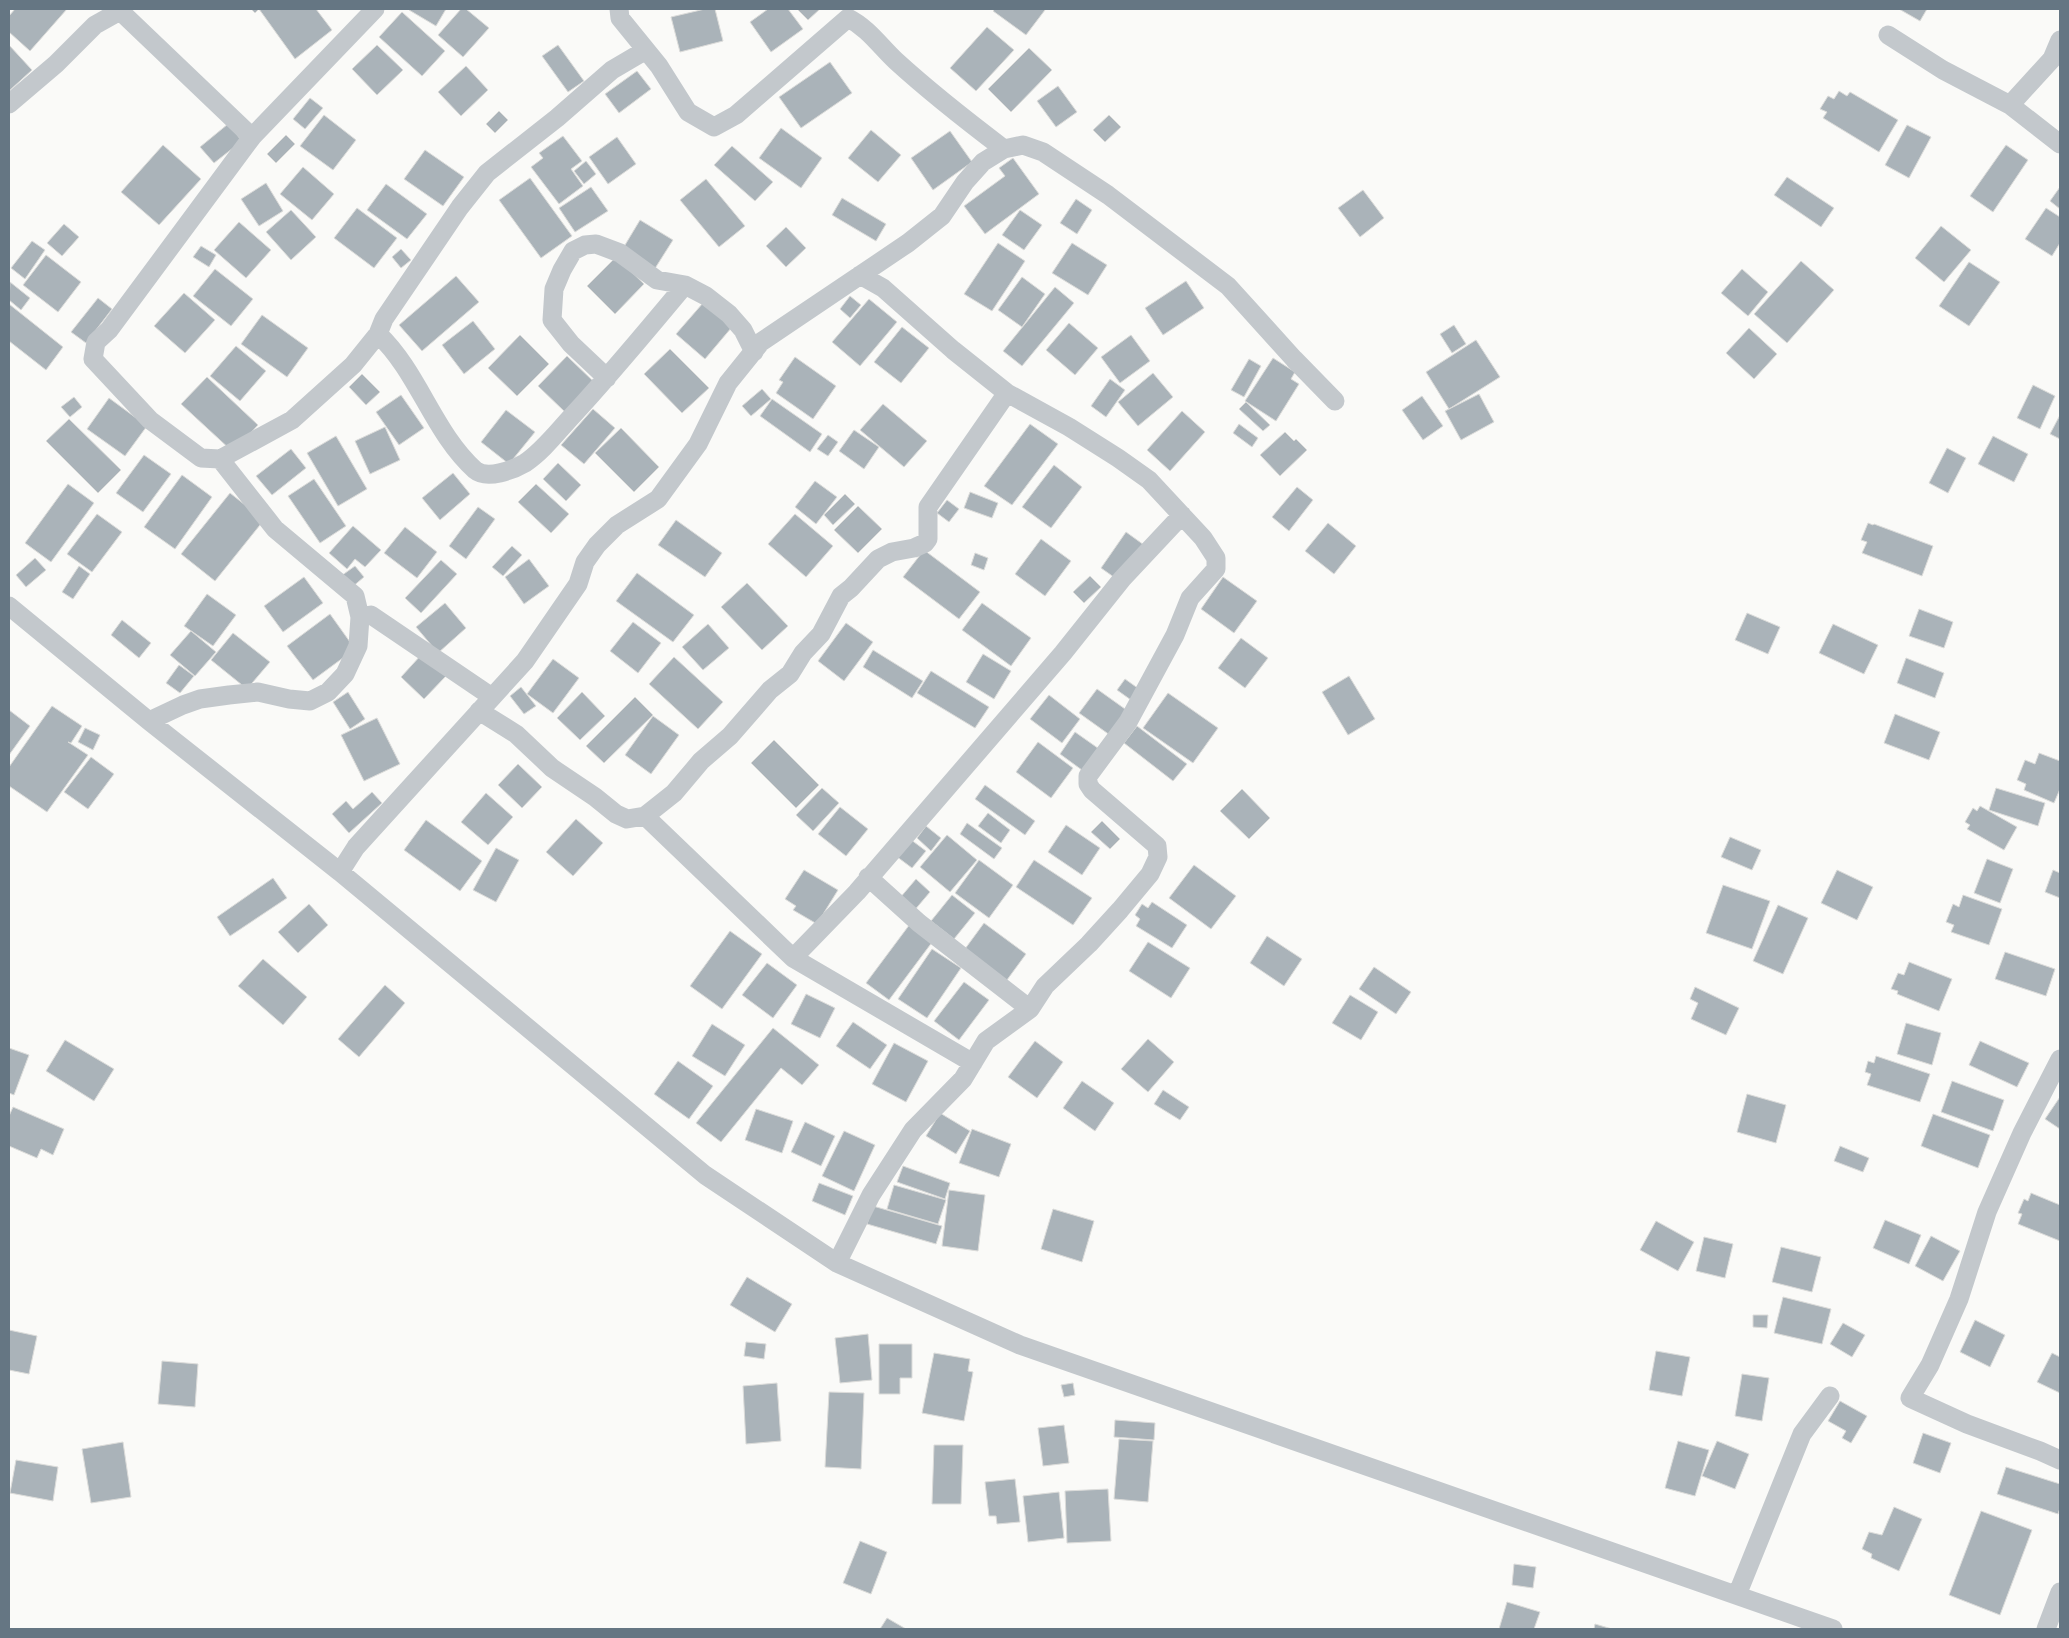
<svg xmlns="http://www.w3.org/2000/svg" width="2069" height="1638" viewBox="0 0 2069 1638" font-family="Arial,sans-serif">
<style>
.building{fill:#aab3b9;stroke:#dcdcda}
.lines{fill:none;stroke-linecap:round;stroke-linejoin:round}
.minor{stroke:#c3c8cc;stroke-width:19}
</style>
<rect width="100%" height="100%" fill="#fafaf8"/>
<!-- building -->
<path class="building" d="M15,9h52l-37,42 -21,-19v-16z
M251,9h65l16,21 -37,29 -36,-50 -4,4z
M410,9h36l-10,17 -27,-16z
M461,9h5l23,19 -26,29 -25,-22z
M705,9h10l8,32 -43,11 -9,-35z
M768,9h20l15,20 -32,23 -21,-30z
M797,9h23l-12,11z
M995,9h48l2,1 -19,25 -33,-24z
M1899,9h28l-7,12z
M402,12l43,39 -23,25 -43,-39z
M987,27l27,23 -38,41 -26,-23z
M9,45l23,25 -23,21z
M377,45l26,25 -26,25 -25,-26z
M558,45l26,36 -16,11 -26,-36z
M1029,48l23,22 -41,42 -23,-23z
M830,62l22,31 -51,35 -22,-31z
M466,66l22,24 -27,26 -23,-24z
M637,71l14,18 -32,24 -14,-19z
M1058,86l19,26 -21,15 -19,-26z
M1839,91l8,5 3,-4 48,28 -19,32 -56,-34 4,-6 -7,-3 8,-13 6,3z
M310,98l13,10 -18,21 -12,-10z
M499,111l9,9 -13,13 -9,-9z
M324,115l32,25 -23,30 -33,-24z
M1109,115l12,12 -16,15 -12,-12z
M228,124l14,17 -28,22 -14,-16z
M1907,125l24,12 -22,41 -24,-13z
M781,128l41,30 -21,30 -42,-30z
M871,130l30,25 -23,27 -30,-24z
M950,131l22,31 -39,28 -22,-32z
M286,135l9,9 -19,19 -9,-9z
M563,136l19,25 -11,8 12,17 -24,18 -28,-37 12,-9 -4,-5z
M617,137l19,27 -28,20 -19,-27z
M163,145l38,34 -42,46 -38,-33z
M2006,145l22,15 -35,52 -23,-16z
M732,146l41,36 -18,19 -41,-36z
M425,150l39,27 -21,29 -39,-27z
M1013,158l26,36 -54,40 -21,-28 41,-30 -6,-8z
M586,161l10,13 -12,10 -10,-13z
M303,167l31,27 -22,26 -32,-26z
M1787,177l47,31 -13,19 -47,-32z
M530,178l42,58 -31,22 -42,-58z
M706,179l39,47 -26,21 -39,-47z
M266,183l17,28 -24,15 -18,-27z
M386,184l41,30 -20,25 -40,-29z
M591,187l17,24 -33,21 -16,-24z
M2060,187v22l-10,-8z
M1363,190l21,28 -24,19 -22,-29z
M842,198l44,26 -10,17 -44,-26z
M1076,199l16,11 -15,24 -17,-11z
M357,208l40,30 -23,30 -40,-30z
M2046,208l14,9v26l-8,13 -27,-17z
M291,210l25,27 -25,23 -25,-28z
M1020,210l22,15 -18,25 -22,-15z
M640,220l33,20 -19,30 -32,-20z
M239,222l32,28 -25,28 -32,-28z
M64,224l15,13 -17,19 -15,-13z
M1941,226l30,24 -27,32 -29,-24z
M786,227l20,21 -20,19 -20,-21z
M32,241l13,9 -20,29 -14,-11z
M998,243l27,18 -33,50 -28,-17z
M1072,243l35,22 -19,30 -36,-22z
M201,246l15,9 -7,12 -16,-10z
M401,249l10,11 -10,8 -9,-11z
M46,255l35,27 -23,30 -35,-27z
M616,257l28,27 -29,30 -28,-28z
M1801,261l33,29 -47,53 -33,-29z
M1969,262l31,20 -31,44 -30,-20z
M215,269l38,30 -22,27 -38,-30z
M1742,269l26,23 -20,24 -27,-23z
M456,276l23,26 -57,49 -23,-26z
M1022,277l23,17 -23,33 -24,-17z
M1186,281l18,27 -41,27 -18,-27z
M10,282l20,16 -9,12 -12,-10z
M1055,287l19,16 -52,63 -19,-15z
M184,293l31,27 -30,33 -31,-27z
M850,296l11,9 -11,13 -10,-9z
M98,298l14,11 -26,34 -15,-11z
M869,299l28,23 -37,44 -28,-24z
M703,303l29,24 -27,32 -29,-25z
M9,304l54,43 -17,23 -37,-29z
M262,315l46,33 -21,29 -46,-33z
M473,321l22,28 -31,25 -22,-29z
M1069,323l29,25 -23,27 -29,-25z
M1454,325l12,19 -14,9 -12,-19z
M902,327l27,21 -28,35 -27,-21z
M1749,328l28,26 -23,25 -28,-26z
M520,335l29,29 -32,32 -29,-28z
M1131,335l19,26 -30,22 -19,-26z
M1476,340l24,37 -51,32 -23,-37z
M236,346l30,25 -26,30 -30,-25z
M670,349l39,39 -27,25 -38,-39z
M567,356l27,26 -29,30 -27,-26z
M795,357l41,29 -23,33 -37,-26 7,-11 -4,-2z
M1273,358l22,14 -4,7 8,5 -23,37 -31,-20z
M1249,359l12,7 -17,31 -13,-7z
M1153,373l20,24 -35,29 -20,-24z
M362,374l18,18 -14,13 -17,-18z
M207,377l51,48 -25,27 -52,-48z
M1110,379l15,11 -19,27 -15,-11z
M2033,385l22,11 -15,33 -23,-11z
M762,389l9,10 -20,17 -9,-10z
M1479,394l15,28 -33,18 -16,-29z
M401,395l23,33 -25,17 -23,-33z
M1422,396l21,30 -20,14 -21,-30z
M74,397l8,10 -12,10 -9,-10z
M109,398l38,28 -22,30 -38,-27z
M772,399l50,35 -12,18 -50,-36z
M1246,402l24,23 -7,6 -24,-22z
M883,404l44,37 -23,26 -44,-37z
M593,409l22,19 -31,36 -23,-19z
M506,410l29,22 -26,32 -28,-22z
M1182,411l23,21 -35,39 -23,-21z
M2060,415v24l-10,-5z
M69,419l52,51 -23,23 -52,-52z
M1030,424l28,20 -46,61 -28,-19z
M1239,424l19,14 -6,9 -19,-14z
M385,427l15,33 -30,14 -15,-33z
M621,428l38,39 -25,25 -39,-39z
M854,430l25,17 -15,22 -25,-18z
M1285,432l9,9 2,-2 11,11 -27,26 -20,-21z
M828,435l10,7 -10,14 -11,-7z
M336,436l31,53 -29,17 -31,-53z
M1993,436l35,18 -14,28 -36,-18z
M1947,448l19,10 -18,35 -19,-10z
M291,449l15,19 -34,27 -16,-19z
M144,455l27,19 -28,38 -27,-19z
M558,463l23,22 -15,16 -23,-22z
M1054,465l28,22 -31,41 -29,-21z
M453,473l17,21 -30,26 -18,-22z
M182,475l30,22 -37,52 -31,-22z
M314,479l32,47 -26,17 -32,-47z
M815,481l22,16 -21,27 -21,-17z
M68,484l26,19 -43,59 -26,-19z
M536,484l33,30 -18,19 -33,-31z
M1297,487l16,13 -24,31 -17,-14z
M970,492l28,11 -6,15 -28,-10z
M230,493l34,27 -49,61 -34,-27z
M845,494l10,10 -22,21 -9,-10z
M947,500l12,9 -10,13 -12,-9z
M858,506l24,23 -24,24 -24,-23z
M478,507l17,12 -29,40 -17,-13z
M97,514l25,18 -30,40 -25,-18z
M795,514l38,32 -27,31 -38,-33z
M676,520l46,33 -17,24 -47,-32z
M1328,523l28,23 -22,28 -29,-23z
M1868,523l5,2 1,-1 59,22 -11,30 -60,-23 5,-11 -6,-2z
M353,526l28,24 -16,17 -10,-8 -8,10 -18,-16z
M405,527l32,25 -20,26 -33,-25z
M1126,532l18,13 -26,35 -17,-12z
M1041,539l30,22 -26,35 -30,-22z
M512,546l10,9 -19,21 -11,-9z
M924,550l56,42 -21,27 -56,-42z
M975,553l13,5 -4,12 -13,-5z
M35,558l11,12 -20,17 -10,-12z
M529,559l20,27 -25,18 -19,-27z
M441,560l16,14 -36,39 -16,-15z
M79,566l11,8 -17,25 -11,-7z
M355,566l9,11 -13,11 -10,-12z
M637,573l57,42 -21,27 -57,-41z
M1090,576l11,11 -17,16 -11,-11z
M304,577l19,26 -40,29 -19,-26z
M1223,577l34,24 -23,32 -33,-24z
M747,583l41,43 -26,24 -41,-43z
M207,594l29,21 -23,31 -29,-20z
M445,603l21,25 -28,25 -22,-26z
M982,603l49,35 -20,28 -49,-36z
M1919,609l34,13 -9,26 -35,-12z
M1747,613l33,14 -12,27 -33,-14z
M330,614l25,35 -42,31 -26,-34z
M122,620l29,23 -12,15 -28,-23z
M633,622l28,21 -23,30 -28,-22z
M846,623l27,19 -29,39 -26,-20z
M708,624l21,24 -26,22 -21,-23z
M1833,624l45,21 -14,29 -45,-21z
M191,631l25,21 -21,24 -25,-21z
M233,633l37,29 -23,27 -36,-29z
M1241,638l27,20 -23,30 -27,-20z
M873,650l50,31 -11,17 -49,-31z
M422,654l24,22 -22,23 -23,-22z
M983,654l28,17 -17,28 -28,-17z
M674,657l49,45 -25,27 -49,-45z
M1906,658l38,15 -9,25 -38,-15z
M553,659l26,19 -26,35 -26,-19z
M179,665l15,11 -14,17 -14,-10z
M931,671l58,36 -14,21 -58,-35z
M1349,676l26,43 -27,16 -26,-43z
M1125,679l14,10 -8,11 -14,-10z
M521,687l15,19 -12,8 -14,-18z
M1097,689l35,25 -18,24 -35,-25z
M348,692l17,27 -15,10 -17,-27z
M582,692l23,24 -25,24 -23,-22z
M1168,693l50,35 -25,35 -50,-35z
M1049,695l31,24 -18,24 -32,-24z
M635,697l18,18 -49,48 -18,-17z
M52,706l30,20 -11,17 -3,-1 20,13 -41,57 -38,-26v-19z
M9,710l21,16 -21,29z
M1895,714l45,18 -11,28 -45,-17z
M653,716l26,19 -28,39 -26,-19z
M377,718l23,46 -36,17 -23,-46z
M1137,726l50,38 -14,17 -49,-38z
M85,728l15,7 -7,15 -15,-8z
M1075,732l27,19 -16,22 -26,-19z
M774,740l45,45 -23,23 -45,-45z
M1038,742l35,26 -22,30 -35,-26z
M2039,753l21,8v28l-6,14 -30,-13 2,-6 -9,-4 8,-20 10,4z
M91,757l23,17 -26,35 -24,-17z
M518,764l24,23 -20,21 -24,-23z
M985,785l50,36 -10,14 -50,-36z
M822,788l17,15 -26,28 -17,-16z
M1996,788l49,15 -7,23 -49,-16z
M1242,789l28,29 -21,21 -29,-28z
M372,792l10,11 -33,30 -17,-19 14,-13 7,8z
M486,793l27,24 -25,28 -27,-23z
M1980,806l37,21 -13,23 -37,-21 3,-4 -5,-3 8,-14 4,3z
M840,807l28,22 -22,27 -28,-22z
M988,813l22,17 -9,13 -23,-17z
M576,819l27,24 -30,33 -27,-24z
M426,820l56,41 -22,30 -56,-41z
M1102,821l18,18 -10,10 -19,-17z
M967,823l35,25 -8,11 -34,-25z
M1066,825l34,23 -18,27 -34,-23z
M926,826l15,12 -10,13 -14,-13z
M947,835l30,25 -27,32 -30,-25z
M1730,837l31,13 -9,20 -31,-13z
M910,839l16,12 -14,17 -16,-12z
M496,848l23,12 -23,42 -23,-12z
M1987,859l26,10 -13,34 -26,-10z
M979,860l34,25 -24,33 -34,-25z
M1034,860l58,38 -19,27 -57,-38z
M1194,865l42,31 -25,33 -42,-31z
M804,870l34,20 -21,34 -24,-14 3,-4 -11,-7z
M1837,870l36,17 -16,33 -36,-17z
M2053,870l7,3v25l-15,-6z
M273,878l14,20 -57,38 -13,-19z
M916,879l14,13 -17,20 -14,-13z
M1723,885l47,16 -18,48 -46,-16z
M952,895l23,18 -21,26 -23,-18z
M1963,895l39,14 -13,36 -38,-13 3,-7 -8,-3 7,-18 6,3z
M1152,902l35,23 -15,23 -36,-22 4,-7 -5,-4 7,-11 6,4z
M309,904l19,21 -30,28 -20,-21z
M1778,905l30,13 -25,56 -30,-13z
M984,923l42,31 -22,30 -42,-31z
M910,924l23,17 -44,59 -23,-17z
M730,931l32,23 -40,55 -32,-23z
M1267,936l35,23 -18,27 -34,-23z
M1148,942l42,26 -19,30 -42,-27z
M932,949l29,19 -34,50 -29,-19z
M2005,952l50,17 -9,27 -51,-17z
M263,959l44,38 -24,28 -45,-39z
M1909,962l43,17 -13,32 -42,-17 1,-3 -7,-2 7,-16 6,2z
M767,963l30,22 -24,33 -31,-23z
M1374,967l37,25 -15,22 -37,-25z
M964,982l25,18 -30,40 -25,-19z
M385,985l20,18 -46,54 -21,-18z
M1695,987l44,21 -13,27 -35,-16 7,-16 -8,-4z
M806,994l29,14 -15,30 -29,-14z
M1350,995l28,17 -17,28 -29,-17z
M853,1022l34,23 -17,24 -34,-23z
M1906,1023l35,10 -9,32 -35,-11z
M712,1024l33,21 -20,31 -33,-20z
M773,1028l46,37 -17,20 -21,-17 -60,74 -25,-19z
M1148,1039l26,23 -26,30 -27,-23z
M65,1040l49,29 -20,32 -48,-30z
M1035,1041l28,21 -26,36 -29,-21z
M1980,1041l49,22 -12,24 -48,-22z
M894,1043l34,18 -22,41 -34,-18z
M9,1048l20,7 -15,40 -5,-2z
M1876,1056l54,18 -10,28 -53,-17 4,-11 -6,-2 3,-11 6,2z
M678,1061l35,25 -24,33 -35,-25z
M1082,1081l32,22 -19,28 -32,-23z
M1952,1081l52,19 -11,31 -52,-19z
M1163,1090l26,17 -9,13 -26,-16z
M1747,1094l39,11 -10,38 -39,-11z
M2060,1097v32l-15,-10z
M13,1107l51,22 -11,26 -12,-6 -4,9 -28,-12v-30z
M756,1109l37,12 -11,32 -37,-13z
M940,1113l30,18 -14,23 -30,-18z
M1933,1114l57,21 -12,33 -57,-22z
M805,1122l30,14 -14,30 -30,-14z
M972,1129l39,15 -12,33 -40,-14z
M844,1131l31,14 -21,46 -32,-15z
M1840,1146l29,12 -6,14 -29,-11z
M903,1166l47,17 -5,16 -48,-17z
M819,1183l34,13 -8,19 -33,-14z
M894,1185l52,15 -8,24 -51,-15z
M949,1190l36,5 -7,56 -36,-5z
M2031,1193l29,12v36l-42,-17 4,-10 -4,-1 6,-14 4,2z
M873,1206l69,20 -6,18 -69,-20z
M1053,1209l41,12 -12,41 -41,-13z
M1885,1220l36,15 -12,29 -36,-16z
M1656,1221l38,21 -16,29 -38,-21z
M1931,1236l29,15 -17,30 -28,-15z
M1704,1237l29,7 -8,34 -29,-7z
M1781,1247l40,10 -9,35 -40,-10z
M747,1277l45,27 -17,28 -45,-27z
M1783,1297l48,12 -9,35 -48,-11z
M1753,1315h15l-1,13 -14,-1z
M1975,1320l30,15 -15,32 -30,-15z
M1843,1323l22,12 -13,22 -22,-13z
M9,1330l28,6 -8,38 -20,-4z
M868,1334l4,46 -32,3 -5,-45z
M746,1342l20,2 -2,15 -20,-3z
M879,1344h33v34h-12v16h-21z
M1656,1351l34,6 -8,39 -33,-6z
M934,1353l36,6 -2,12 5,1 -9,49 -42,-8z
M2052,1353l8,4v36l-23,-11z
M162,1361l36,3 -3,43 -37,-3z
M1742,1374l27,4 -7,43 -27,-5z
M777,1383l4,58 -35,3 -3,-58z
M1073,1383l2,12 -11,2 -3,-12z
M829,1392l35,1 -3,76 -36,-2z
M1840,1401l27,15 -16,27 -9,-5 4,-7 -18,-10z
M1115,1420l40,3 -1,17 -40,-3z
M1064,1425l5,38 -26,3 -5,-38z
M1923,1433l28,10 -11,30 -27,-10z
M1119,1439l34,2 -5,61 -34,-3z
M1678,1441l31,9 -14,46 -30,-8z
M1717,1441l32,13 -14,35 -33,-13z
M123,1442l8,55 -40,6 -9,-54z
M934,1445h29l-2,59h-29z
M16,1460l42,7 -5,34 -43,-8z
M2006,1467l54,17v24l-2,6 -61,-20z
M1015,1479l5,43 -23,2 -1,-8h-7l-4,-34z
M1108,1489l3,52 -44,2 -2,-52z
M1059,1492l5,46 -36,4 -5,-46z
M1894,1507l28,12 -23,52 -28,-13 1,-4 -10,-5 7,-17 13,3z
M1981,1511l51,19 -32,85 -51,-20z
M860,1541l27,11 -16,42 -28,-11z
M1514,1564l22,3 -3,21 -21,-3z
M1507,1602l33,10 -6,17h-35z
M887,1618l19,11h-26z
M1595,1624l17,5h-18z"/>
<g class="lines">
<!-- minor -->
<path class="minor" d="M118,9l134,128
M375,9l-123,128 -143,193 -13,12 -3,17 57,61 51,38 19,1 72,-39 61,-55 25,-31 6,-15 76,-112 27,-34 70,-55 55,-48 34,-20
M619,9l1,9 39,48 29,46 26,15 22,-12 112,-97c20,10 32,28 48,43 35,32 71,60 108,88
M1888,35l55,35 67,35
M2060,40l-8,19 -42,46 50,39
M9,104l47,-40 39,-39 25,-14
M378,334c41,39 55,98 97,136 12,10 38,0 50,-7 18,-12 33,-32 48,-48 39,-42 75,-86 112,-130
M607,378l-36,-34 -19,-24 2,-31 8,-19 11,-19 12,-6 11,-1 24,9 37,27 28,5 21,11 23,18 14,16 11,22
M9,606l140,115 191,151 365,303 132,88 183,82 813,284
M360,617l11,-2 121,82
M479,711l37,23 36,34 43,29 21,17 11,5 18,-3 29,-23 27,-32 29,-25 40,-46 20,-16 13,-21 18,-19 20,-38 10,-8 27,-29 14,-7 22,-4 11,-5 3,-4v-32l79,-114
M149,721l34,-16 17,-6 29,-4 29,-3 31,7 21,2 18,-9 17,-18 13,-28 2,-29 -5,-21 -80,-67 -55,-70
M645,816l148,142 180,105
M340,872l16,-25 169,-186 53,-77 7,-22 12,-17 20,-20 41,-26 40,-55 30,-61 33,-41 147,-99 34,-27 23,-34 18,-20 21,-13 19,-4 20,7 65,43 120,91 66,73 41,42
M868,877l51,46 111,86
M793,958l64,-66 206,-239 59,-74 60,-64
M2060,1059l-38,74 -35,79 -28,87 -29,66 -20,33 57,26 73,27 20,9
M837,1263l34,-68 42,-65 50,-51 23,-38 44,-32 15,-23 44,-42 31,-34 30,-36 8,-17 -1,-11 -65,-56 -4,-6v-8l40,-54 47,-87 15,-37 26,-29v-11l-13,-20 -54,-58 -31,-22 -49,-31 -62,-34 -54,-43 -70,-62 -23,-13
M1737,1595l65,-161 28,-38
M2046,1629l14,-37"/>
</g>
<!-- border -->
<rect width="2069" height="1638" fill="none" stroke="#657683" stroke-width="20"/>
</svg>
